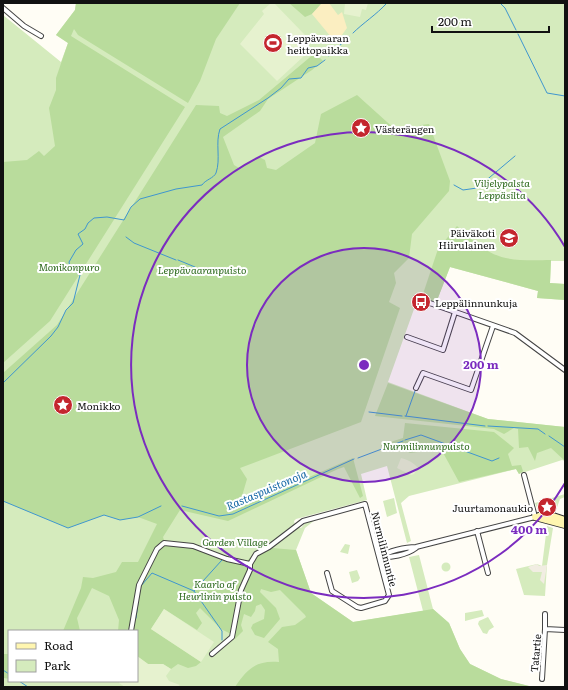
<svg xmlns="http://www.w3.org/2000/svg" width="568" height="690" viewBox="0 0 568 690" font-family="Literata,serif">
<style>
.green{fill:#d5ebbd}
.forest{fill:#b9dc9c}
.sand{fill:#fbeec1}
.pitch{fill:#e6f2cf}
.plaza{fill:#f1ede2}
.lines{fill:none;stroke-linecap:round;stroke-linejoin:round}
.stream{stroke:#3f96cf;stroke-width:1}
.street-casing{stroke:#444;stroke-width:6}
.secondary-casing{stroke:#333;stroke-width:8}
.street{stroke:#fff;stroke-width:4}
.secondary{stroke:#fff6b0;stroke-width:6}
.ring{fill:none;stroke:#7b2cbf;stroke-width:2}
.labels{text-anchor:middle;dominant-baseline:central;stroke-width:4;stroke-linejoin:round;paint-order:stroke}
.poi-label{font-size:10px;fill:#111;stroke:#fff;text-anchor:start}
.park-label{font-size:10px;font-style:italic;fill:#2f6b1f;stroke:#fff}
.street-label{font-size:10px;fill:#111;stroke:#fff}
.water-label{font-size:11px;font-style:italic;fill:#1768a6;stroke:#fff}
.centre{fill:#7b2cbf;stroke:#fff;stroke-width:2}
.ring-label{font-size:12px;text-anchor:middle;font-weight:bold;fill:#7b2cbf;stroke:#fff;stroke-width:4;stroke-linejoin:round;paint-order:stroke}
</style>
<rect width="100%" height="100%" fill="#fffdf5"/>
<!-- green -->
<path class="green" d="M76,3h489v258h-14l-1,22 15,1v16l-28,-2 1,-7 -88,-24 -14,36c-6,-2 -8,-6 -13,-9l-4,1 -31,87 100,37 77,8v34l-3,-1 -43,14 -3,-5 -107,27 -8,7 10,38 -4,2 -20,-77 -26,8 6,26 -71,19 -2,2 1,4 6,3 5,-6 9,-2 -10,8 -9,22 15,43 42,29 70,-11 -14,-54 10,-2 14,54 16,14 11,26 10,15 31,15 32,8h-530l1,-10 5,2v2h128v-50h-128v43l-6,-4v-655l58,47 7,-19 -12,-8 19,-25z
M565,494v3l-5,2 -5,14 -17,-3 -3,-7z
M394,498l3,15 -10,4 -4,-16z
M547,526l6,2 -6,37 -2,31 -21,-1 -8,-26 21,-5 5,2z
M345,544l5,1 -2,9 -8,-2z
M441.5 567a4.5 4.5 0 1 1 9 0a4.5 4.5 0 1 1-9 0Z
M357,570l3,8 -2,3 -6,2 -3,-11z
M482,610l2,6 -19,5v-8z
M488,617l6,10 -5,3 -2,4 -4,-1 -5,-9 1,-3z"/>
<!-- forest -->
<path class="forest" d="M76,3h164l-24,36 -16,42 -12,22 -110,-68 -4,-6 -3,7 114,71 -135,214 -47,42v-201l24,-2 12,-9 5,5 11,-10 -6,-38 7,-18v-12l12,-35 -12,-8 19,-25z
M289,3h33l-10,11 -7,3z
M315,53l8,8 -11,9 -44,29 -8,12 -37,26 11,28 5,3 20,-11 6,3 2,8 9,2 39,-27 6,-29 36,-19 40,36 10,2 14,-8 8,-1 21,57 -1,10 -37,43 -3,24 -15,15 2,10 -7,19 11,6 -39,114 -121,46 7,11 -5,17 2,1 1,8 108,-47 10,38 -3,2 -16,-31 -6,2 -110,52 -48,-11 -17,27 1,3 69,20 14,1 7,-8 15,-7 3,2 24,2 15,43 42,29 80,-13 16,14 11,26 10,15 31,15 32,8h-298c12,-18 21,-27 44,-25l-1,-13 -10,-7 14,-15 13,-2 11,-8 -1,-2 -25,-25 -9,2 -10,-3 -1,3 16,16 4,11 -16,19 -9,-3 -4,-7 2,-4 11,-5 1,-9 -4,-6 -5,2 -1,5 -4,6 -7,-3 -3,11 2,6 -8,8v-3l-14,-7 -21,-21 -4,5 6,10 -5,7 -33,-21 -13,20 50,33 -5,4 -8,2 -10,-4 -7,5 -8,-5h-15l-11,-8v-25h-19l1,-11 -10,-24 -17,-8 -15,30 3,13h-17l18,-43 2,-11 10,1 23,-6 6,-10h16l19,-38 -19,-7 -18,3 -16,-5 -36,13 -65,-27v-128l54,-48 139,-220 23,1 1,7 7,3 32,-16z
M457,226c35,34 46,35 94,34l-1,23 15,1v16l-28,-2 1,-7 -88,-24 -14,36c-6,-2 -8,-6 -13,-9l15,-45z
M388,383l100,36 77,8v34l-14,-13 -14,5 -2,8 -7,-14 -9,1 -1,-19 -4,-1 -10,6 -10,-5 -119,-13z
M405,423l89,9 20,16 -6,6 4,12 9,-1 2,6 -4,3 -3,-5 -57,13 -18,-33 -31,4 -7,-4 -8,-2 -12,2 -2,-4 22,-7z
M3,654h6v25l-5,-1 -1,3z"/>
<!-- sand -->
<path class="sand" d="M322,3h7l9,12 4,-3 5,16 -11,15 -24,-29z"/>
<!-- pitch -->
<path class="pitch" d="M271,3h3l31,32v20l-28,26 -37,-37 24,-30 -2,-3z
M345,3h23l-2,7 -4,-1 -2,8 -16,-3z
M401,458c7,2 12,4 17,10l-4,6 -3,1 -14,-7z
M164,609l50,33 -13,20 -50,-33z
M137,656l11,8h15l8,5 -5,7 3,5 11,4 -3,2h-52l-6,-4 1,-2h17z"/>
<!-- plaza -->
<path class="plaza" d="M537,564l2,2 8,-1 -3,19 -4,-4 2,-8h-9l-5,-5z"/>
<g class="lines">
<!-- stream -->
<path class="stream" d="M500,3l5,5 11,22
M353,33c10,-10 23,-18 34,-30
M518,34l29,59 18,3
M338,47l11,-10
M329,56l5,-5
M454,185l9,5 14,-2 38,-32
M126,237l8,6 42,17
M178,260l17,7
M3,383l48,-47 7,-9 8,-17 7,-7 7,-28 -10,-8 -1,-5 7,-12 7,-6 -5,-10 7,-5 3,-6 6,-5 13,-1 17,3 7,-13 9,-8 36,-10 26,-4c3,-5 12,-7 14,-12 5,-14 -1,-30 4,-44l48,-31 13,-10 8,-9 12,-1 7,-10 9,-2 8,-6
M369,412l33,4
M405,416l80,10
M406,416l9,-25
M488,426l50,3 7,5
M549,436l16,11
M405,440l16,-5 71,26 7,-3
M358,458l45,-17
M3,501l65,27 36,-13 16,5 18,-3 23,-11
M182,506l37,10 14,-2 121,-55
M141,586l11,-13 42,18 28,40v9
M194,591l28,-31
M136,618l3,-23
M3,670l6,4
M19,681l9,6"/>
<!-- street casing -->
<g class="street-casing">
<path id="street" d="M3,8l21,18 17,10
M424,301l91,32 50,37
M407,337l36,13 12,-38
M416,388l7,-15 48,17 22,-64
M477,531l11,42
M379,557c10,-6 26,-10 37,-10l119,-30 -11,-42
M379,557c11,1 28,-2 37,-9
M545,629v-15
M131,631l8,-46 18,-36 7,-6 29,3 34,13 23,5 6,-10 13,-7 34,-26 62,-17 24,91 -4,6 -24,7 -4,-1 -25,-16 -5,-18
M212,654l20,-17 9,-47 9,-20v-6
M542,679l3,-50 20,1"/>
</g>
<!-- secondary casing -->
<g class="secondary-casing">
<path id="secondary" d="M539,516l8,-2 18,6
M535,517l30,8"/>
</g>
<!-- street -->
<use href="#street" class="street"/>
<!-- secondary -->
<use href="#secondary" class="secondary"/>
</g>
<!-- distance rings -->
<circle cx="364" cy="365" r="117" fill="#7b2cbf" fill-opacity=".12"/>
<g class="ring">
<circle cx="364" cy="365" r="117"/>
<path d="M565 483A233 233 0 1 1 565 247"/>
</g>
<!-- icons -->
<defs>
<g id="stadium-disc" transform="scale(1)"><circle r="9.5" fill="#c4262e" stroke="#fff"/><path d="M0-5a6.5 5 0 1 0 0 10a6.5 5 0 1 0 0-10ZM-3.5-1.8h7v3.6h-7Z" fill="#fff"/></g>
<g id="sight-disc" transform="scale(1)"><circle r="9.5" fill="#c4262e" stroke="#fff"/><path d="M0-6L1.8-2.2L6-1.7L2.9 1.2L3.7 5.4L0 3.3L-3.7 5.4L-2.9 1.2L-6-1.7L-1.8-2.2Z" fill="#fff"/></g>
<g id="school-disc" transform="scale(1)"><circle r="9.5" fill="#c4262e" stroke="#fff"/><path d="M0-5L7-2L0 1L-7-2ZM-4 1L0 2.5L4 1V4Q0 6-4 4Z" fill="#fff"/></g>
<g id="bus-disc" transform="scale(1)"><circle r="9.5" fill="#c4262e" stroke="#fff"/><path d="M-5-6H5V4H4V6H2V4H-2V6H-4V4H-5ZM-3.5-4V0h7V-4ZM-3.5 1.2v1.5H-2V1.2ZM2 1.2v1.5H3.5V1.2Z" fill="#fff"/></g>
</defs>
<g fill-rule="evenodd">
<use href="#stadium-disc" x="273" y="43"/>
<use href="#sight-disc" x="361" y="128"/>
<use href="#school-disc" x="509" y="238"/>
<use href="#bus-disc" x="421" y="302"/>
<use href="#sight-disc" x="63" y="405"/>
<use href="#sight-disc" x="547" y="507"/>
</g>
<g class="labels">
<!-- poi labels -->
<g class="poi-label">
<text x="287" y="37">Leppävaaran<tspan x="287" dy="12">heittopaikka</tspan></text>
<text x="375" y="128">Västerängen</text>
<text x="495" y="232" text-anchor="end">Päiväkoti<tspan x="495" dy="12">Hiirulainen</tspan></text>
<text x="435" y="302">Leppälinnunkuja</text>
<text x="77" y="405">Monikko</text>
<text x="533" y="507" text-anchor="end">Juurtamonaukio</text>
</g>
<!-- park labels -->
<g class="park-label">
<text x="502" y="182">Viljelypalsta<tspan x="502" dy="12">Leppäsilta</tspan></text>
<text x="69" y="266">Monikonpuro</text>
<text x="202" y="269">Leppävaaranpuisto</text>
<text x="426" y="445">Nurmilinnunpuisto</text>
<text x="235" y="541">Garden Village</text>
<text x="215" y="583">Kaarlo af<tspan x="215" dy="12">Heurlinin puisto</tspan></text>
</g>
<!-- street labels -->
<g class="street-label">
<text transform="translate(385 549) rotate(76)">Nurmilinnuntie</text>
<text transform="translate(535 653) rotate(-85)">Tatartie</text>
</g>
<!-- water labels -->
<g class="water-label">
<text transform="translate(266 489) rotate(-23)">Rastaspuistonoja</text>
</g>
</g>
<circle cx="364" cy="365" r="6" class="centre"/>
<g class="ring-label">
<text x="481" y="369">200 m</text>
<text x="529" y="534">400 m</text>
</g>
<!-- border -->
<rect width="568" height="690" fill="none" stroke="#111111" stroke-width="8"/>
<!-- legend -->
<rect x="8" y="630" width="130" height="52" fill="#ffffff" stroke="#a0a0a0"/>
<rect x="16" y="643" width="20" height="6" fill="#fff6b0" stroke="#a0a0a0"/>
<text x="44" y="650" font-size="12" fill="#111111">Road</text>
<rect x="16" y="660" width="20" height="12" fill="#d5ebbd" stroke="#a0a0a0"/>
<text x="44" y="670" font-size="12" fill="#111111">Park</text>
<!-- scale -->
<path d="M432 26v6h117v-6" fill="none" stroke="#111111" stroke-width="2"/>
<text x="438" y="26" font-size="12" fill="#111111" stroke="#ffffff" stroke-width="3" paint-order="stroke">200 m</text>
</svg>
